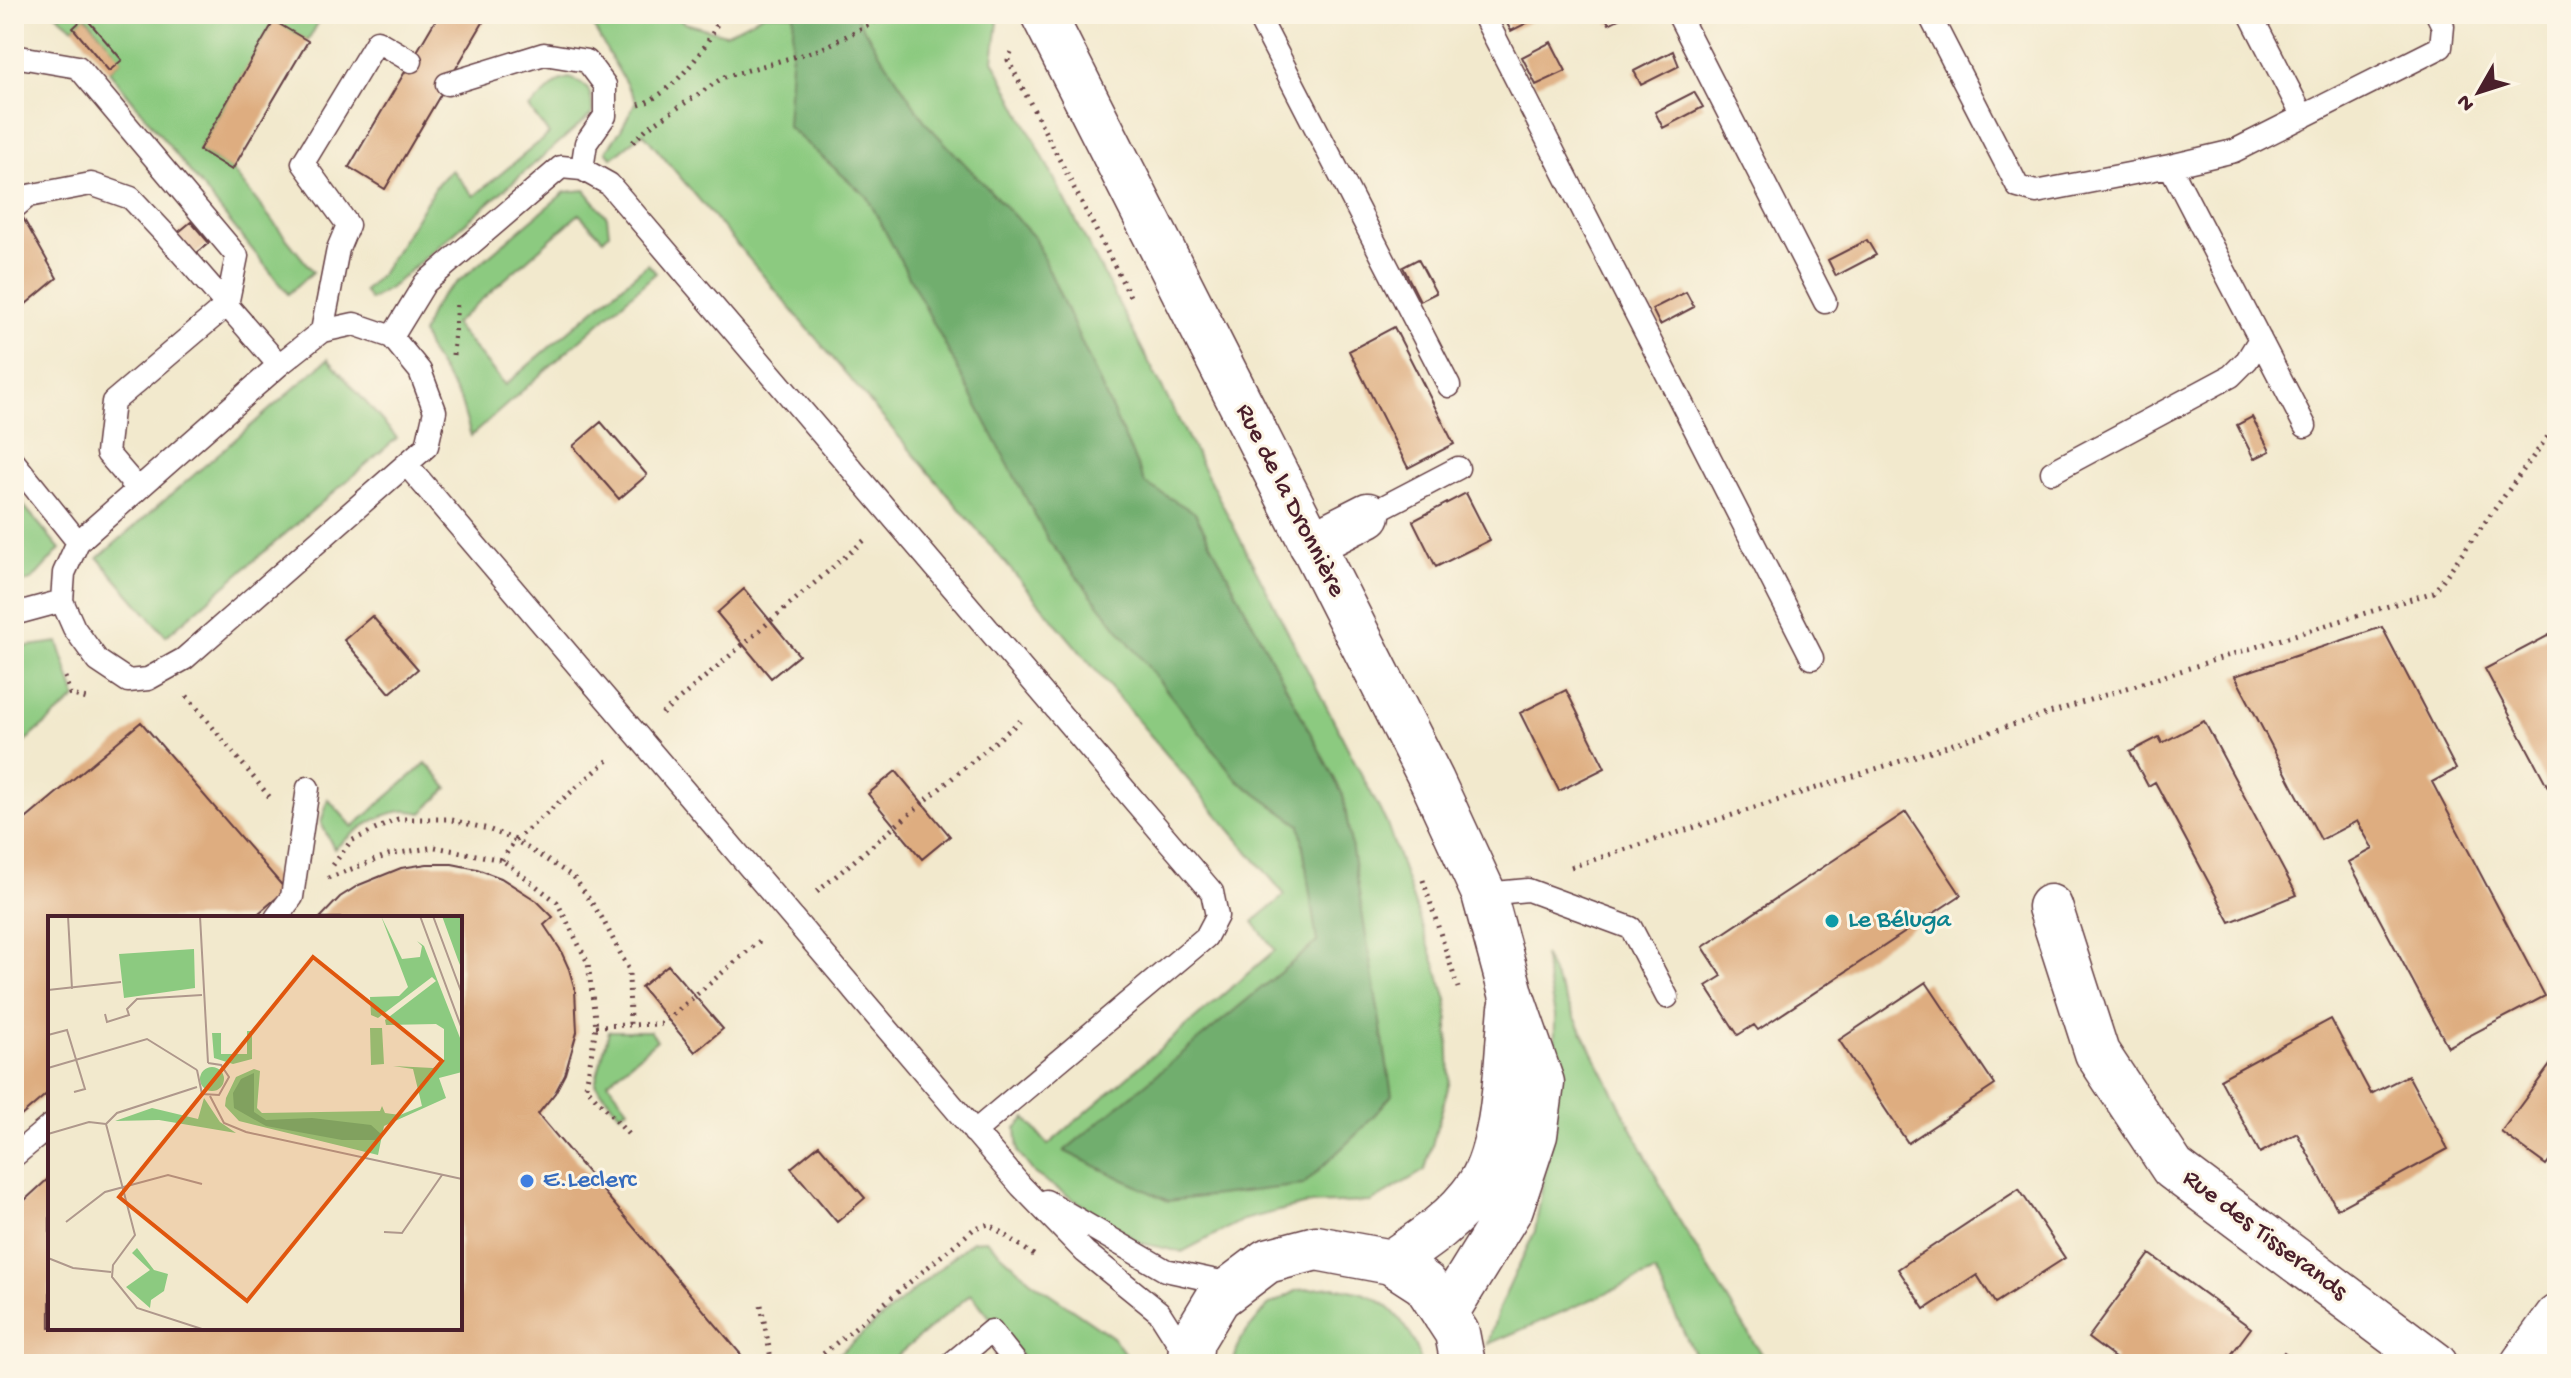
<svg xmlns="http://www.w3.org/2000/svg" width="2571" height="1378" viewBox="0 0 2571 1378" font-family="'Gochi Hand',sans-serif">
<style>
.green{fill:#8cca80;stroke:#6b7456;stroke-width:2}
.forest{fill:#71ae6e;stroke:#5e664c;stroke-width:2}
.building{fill:#dead80}
.lines{fill:none;stroke-linecap:round;stroke-linejoin:round}
.lane-casing{stroke:#633d43;stroke-width:25}
.street-casing{stroke:#633d43;stroke-width:47}
.secondary-casing{stroke:#633d43;stroke-width:47}
.path{stroke:#633d43;stroke-width:5;stroke-dasharray:2 6;stroke-linecap:butt}
.lane{stroke:#fff;stroke-width:22}
.street{stroke:#fff;stroke-width:44}
.secondary{stroke:#fff;stroke-width:44}
.culture-dot{fill:#0f9aa8;stroke:#fcf5e5;stroke-width:3}
.shop-dot{fill:#3f7fe0;stroke:#fcf5e5;stroke-width:3}
.labels{text-anchor:middle;dominant-baseline:central;stroke-width:6;stroke-linejoin:round;paint-order:stroke}
.street-label{font-size:26px;fill:#4a1f2b;stroke:#fcf5e5}
.culture-label{font-size:26px;fill:#0d838f;stroke:#fcf5e5;text-anchor:start}
.shop-label{font-size:26px;fill:#366cbe;stroke:#fcf5e5;text-anchor:start}
.inset-road{fill:none;stroke:#af988c;stroke-width:2}
.view{fill:#e0560e;fill-opacity:0.15;stroke:#e0560e;stroke-width:4}
.inset-edge{fill:none;stroke:#4a1f2b;stroke-width:4}
</style>
<rect width="100%" height="100%" fill="#fcf5e5"/>
<filter id="ink" filterUnits="userSpaceOnUse"><feTurbulence type="fractalNoise" baseFrequency=".0125" numOctaves="2"/><feDisplacementMap in="SourceGraphic" scale="16" xChannelSelector="R" yChannelSelector="G"/><feConvolveMatrix kernelMatrix="1 2 1 2 8 2 1 2 1" color-interpolation-filters="sRGB"/></filter>
<filter id="wash" filterUnits="userSpaceOnUse"><feTurbulence type="fractalNoise" baseFrequency=".006" numOctaves="4" result="noise"/><feDisplacementMap in="SourceGraphic" scale="32" xChannelSelector="R" yChannelSelector="G"/><feGaussianBlur stdDeviation="1.8" result="paint"/><feColorMatrix in="noise" values="0 0 0 0 0 0 0 0 0 0 0 0 0 0 0 0 0 1.4 0 .05"/><feComposite in="paint" operator="in"/></filter>
<g filter="url(#wash)">
<rect width="100%" height="100%" fill="#f2e9cd"/>
<!-- green -->
<path class="green" d="M56,14h267l-15,27 -34,-19 -75,128 33,20 81,102 -25,22 -179,-223 12,-11 -35,-43 -13,11z
M586,14h84l15,9 40,11 39,-20h230l4,9 -5,37 394,764 60,175 3,82 -25,89 -54,32 -64,2 -64,16 -61,32 -42,-9 -105,-69 -17,-22 -2,-24 10,-10 22,27 227,-195 -22,-28 32,-27 -642,-762 -31,25 -6,-7 15,-21 15,-29z
M569,78c20,5 24,16 23,36l-202,174 -20,12 -6,-9 18,-18 56,-90 14,-13 22,26 75,-62 -20,-26 30,-27z
M585,190l22,27 2,16 -6,6 -24,-25 -125,110 51,61 143,-121 8,9 -185,163 -11,-37 -30,-47 -8,-18 8,-21 11,-17 124,-104z
M328,359l69,79 -231,198 -68,-78z
M14,494l46,55 -27,30 -19,8z
M58,642l18,56 -62,53v-103z
M426,763l22,25 -26,25c-6,-1 -14,-3 -20,-2 -25,3 -49,22 -68,38l-13,-26 7,-24 25,28z
M1543,955l133,260 91,149h-68l-44,-92 -167,72 11,-36 36,-77 19,-114 1,-101z
M609,1031h41l7,9 -49,42 20,26 -8,6 -25,-30z
M986,1240l44,40 83,57 19,27h-104l-57,-70 -84,70h-60l145,-123z
M1334,1287c10,2 21,4 31,7 28,9 52,42 56,70h-188l7,-24 28,-34 30,-16z"/>
<!-- forest -->
<path class="forest" d="M794,14h60l72,109 108,114 111,246 50,30 148,282 49,300 -29,33 -60,57 -135,16 -104,-50 253,-209 -17,-117 -62,-44 -190,-241 -181,-343 -80,-71z"/>
<g id="blocks">
<!-- building -->
<path class="building" d="M439,14h49l-103,175 -36,-22z
M1502,14h31l2,5 -24,12z
M1604,14h24l-19,10z
M85,17l37,43 -13,11 -36,-43z
M274,21l34,20 -76,129 -33,-20z
M1551,42l15,29 -30,14 -14,-28z
M1673,51l6,15 -38,19 -7,-14z
M1694,92l9,15 -40,21 -8,-16z
M14,202l43,76 -43,36z
M191,222l18,21 -29,24 -17,-22z
M1867,240l9,15 -40,21 -8,-16z
M1418,259l18,34 -16,8 -17,-34z
M1686,292l8,15 -34,18 -8,-16z
M1394,327l60,117 -46,24 -59,-117z
M2252,417l18,34 -16,8 -17,-34z
M601,422l46,53 -28,24 -46,-53z
M1466,493l24,47 -54,27 -23,-46z
M744,589l55,66 -28,23 -54,-65z
M372,616l46,53 -28,24 -46,-53z
M2382,627l74,142 -24,13 113,214 -97,51 -99,-185 24,-13 -16,-28 -36,19 -86,-164z
M2557,631v173l-72,-135z
M1566,690l39,78 -46,23 -39,-78z
M2204,721l93,174 -67,27 -75,-140 -7,4 -18,-34 29,-15 3,6z
M141,722l145,168 -33,28h-203v173l-36,31v-293z
M896,771l54,65 -28,23 -54,-65z
M1906,812l55,83 -203,135 -4,-5 -16,10 -32,-49 16,-10 -19,-29z
M427,864h25l25,5 24,9 36,23 16,16 -9,8 16,24 9,20 6,21 2,42 -12,42 -10,19 -17,21 211,250h-735v-154l36,-33v151h410v-410h-140l20,-21 19,-12 42,-17z
M668,965l55,64 -28,23 -54,-65z
M1926,982l69,103 -87,58 -69,-103z
M2331,1019l40,75 37,-19 40,74 -111,60 -40,-76 -37,20 -40,-74z
M2553,1061l4,3v86l-11,15 -45,-33z
M819,1145l46,53 -28,24 -46,-54z
M2019,1189l46,69 -70,45 -18,-28 -52,34 -27,-40z
M2150,1254l101,74 -27,36h-112l4,-5 -28,-21z
M2284,1352l16,12h-25z"/>
</g>
</g>
<g filter="url(#ink)">
<use href="#blocks" fill-opacity="0" stroke="#633d43" stroke-width="2"/>
<g class="lines">
<!-- lane casing -->
<g class="lane-casing">
<path id="lane" d="M1257,14l192,372
M1483,14l329,644
M1678,14l147,288
M1929,14l89,173 18,5 134,-26 64,-15 207,-104 2,-21 -6,-12
M2250,14l53,103
M14,56l64,11 159,189 -10,49 -114,97 -6,51 31,36
M447,84l97,-30 43,7 18,24v31l-19,27 -4,26
M2170,166l135,260
M14,208l14,-12 63,-12 40,14 34,36 114,131
M354,324l38,13 28,34 15,40 -8,35 -243,213 -36,20 -20,2 -30,-20 -24,-33 -12,-27 2,-28 14,-31 201,-177 43,-34z
M322,331l16,-82 10,-24 -45,-62 74,-122 34,20
M392,337l33,-54 136,-116 21,2 27,15 603,708 5,24 -11,21 -232,195
M14,462l64,80
M407,465l614,721 64,66 74,60 28,44
M2052,472l179,-96 16,-16 13,-21
M1368,515l90,-47
M14,614l48,-13
M1484,894l44,-4 103,38 36,69
M276,918l16,-21 16,-109
M14,1156l36,-30
M1046,1201l119,69 70,15
M951,1364l40,-33 26,33"/>
</g>
<!-- street casing -->
<g class="street-casing">
<path id="street" d="M1311,544l57,-29
M2050,907l47,146 76,115 262,196
M2523,1364l34,-47"/>
</g>
<!-- secondary casing -->
<g class="secondary-casing">
<path id="secondary" d="M1043,14l389,767 52,113 28,103 30,86 -7,52 -24,73 -66,107
M1391,1262c33,-22 66,-44 88,-77 27,-41 27,-128 32,-177
M1189,1364l3,-23 26,-43 49,-37 49,-13 75,14 34,22 32,49 6,31"/>
</g>
<!-- path -->
<path class="path" d="M1011,52l-3,8 122,236
M639,105c33,-10 71,-59 82,-91
M633,142l13,-13 78,-52 97,-28 69,-35
M453,355l4,-53
M65,677l5,17 20,6
M187,696l85,104
M662,714l205,-176
M502,860l13,-20 97,-83
M333,865l18,-24 47,-22h50l40,10 27,11 59,37 28,41 27,52 1,55
M1571,867l665,-214 198,-61 123,-168
M328,878l60,-23 47,-8 67,13 55,42 31,61 8,63 -10,61 42,47
M1423,880l35,108
M817,892l203,-171
M596,1026l66,-2 101,-86
M761,1305l11,59
M811,1364l164,-136 14,-4 49,34"/>
<!-- lane -->
<use href="#lane" class="lane"/>
<!-- street -->
<use href="#street" class="street"/>
<!-- secondary -->
<use href="#secondary" class="secondary"/>
</g>
</g>
<!-- markers -->
<circle class="culture-dot" cx="1832" cy="921" r="8"/>
<circle class="shop-dot" cx="527" cy="1181" r="8"/>
<g class="labels">
<!-- street labels -->
<g class="street-label">
<text transform="translate(1289 501) rotate(63)">Rue de la Dronnière</text>
<text transform="translate(2264 1236) rotate(37)">Rue des Tisserands</text>
</g>
<!-- culture labels -->
<g class="culture-label">
<text x="1848" y="921">Le Béluga</text>
</g>
<!-- shop labels -->
<g class="shop-label">
<text x="543" y="1181">E.Leclerc</text>
</g>
</g>
<!-- overview -->
<g transform="translate(48 916)">
<rect width="414" height="414" fill="#f2e9cd"/>
<path d="M333,0l21,43 18,-2 2,-11 -5,-5 7,5 38,97v29l-23,6 7,20 -62,28 -6,29 -139,-34 -14,-15 1,-8 10,-21 18,-8 6,2 -3,37 5,5 118,-2 2,-5 3,7 15,2 22,-9 -9,-37 -20,-3 40,2 11,-7v-32l-8,-5 -50,1 -1,-5 51,-39 -4,-4 -54,41 -7,-3 -1,-18 29,-1 9,-9zM394,0h20v54l-4,-10zM146,33l1,39 -71,10 -5,-44zM322,112h12l2,36 -13,1zM199,115h5v28l-19,5 -19,-6 -2,-25h9v21h26zM152 163a12 12 0 1 1 24 0a12 12 0 1 1-24 0ZM156,182l16,24 16,11 -77,-13 -44,1 37,-13 46,11zM89,332l17,22 14,4 -4,17 -13,9 -1,8 -24,-21 24,-17 -18,-17z" fill="#8cca80"/>
<path d="M206,157v39l12,8 46,-2 59,7 10,9 -2,6h-37l-76,-14 -32,-18 -1,-15 8,-14z" fill="#71ae6e"/>
<path class="inset-road" d="M20,0l4,73M152,0l8,147M372,0l42,113M385,0l29,78M0,74l73,-8M57,98l2,8 22,-7 -2,-6 10,-10 65,-4M0,119l19,-5 18,59 -11,3M0,152l99,-29 50,31M149,154l5,24 17,1 10,-18 -8,-12 -13,-2M162,180l14,27 22,9 216,47M58,208l29,111 -22,30 -1,12 25,31 68,22M58,208l11,-11 80,-26M0,218l41,-12 17,2M18,306l39,-30 63,-17 34,9M336,316l18,1 40,-58M0,342l25,10 38,4"/>
<path class="view" d="M265,41l129,104 -195,240 -128,-104z"/>
<rect width="414" height="414" class="inset-edge"/>
</g>
<!-- margin -->
<rect width="2571" height="1378" fill="none" stroke="#fcf5e5" stroke-width="48"/>
<!-- north arrow -->
<g transform="translate(2479 92) rotate(231)" stroke="#fcf5e5" stroke-width="6" paint-order="stroke">
<path d="M0-6L14 30L0 20L-14 30Z" fill="#4a1f2b"/>
<text y="-12" font-size="22" font-weight="bold" text-anchor="middle" fill="#4a1f2b">N</text>
</g>
</svg>
